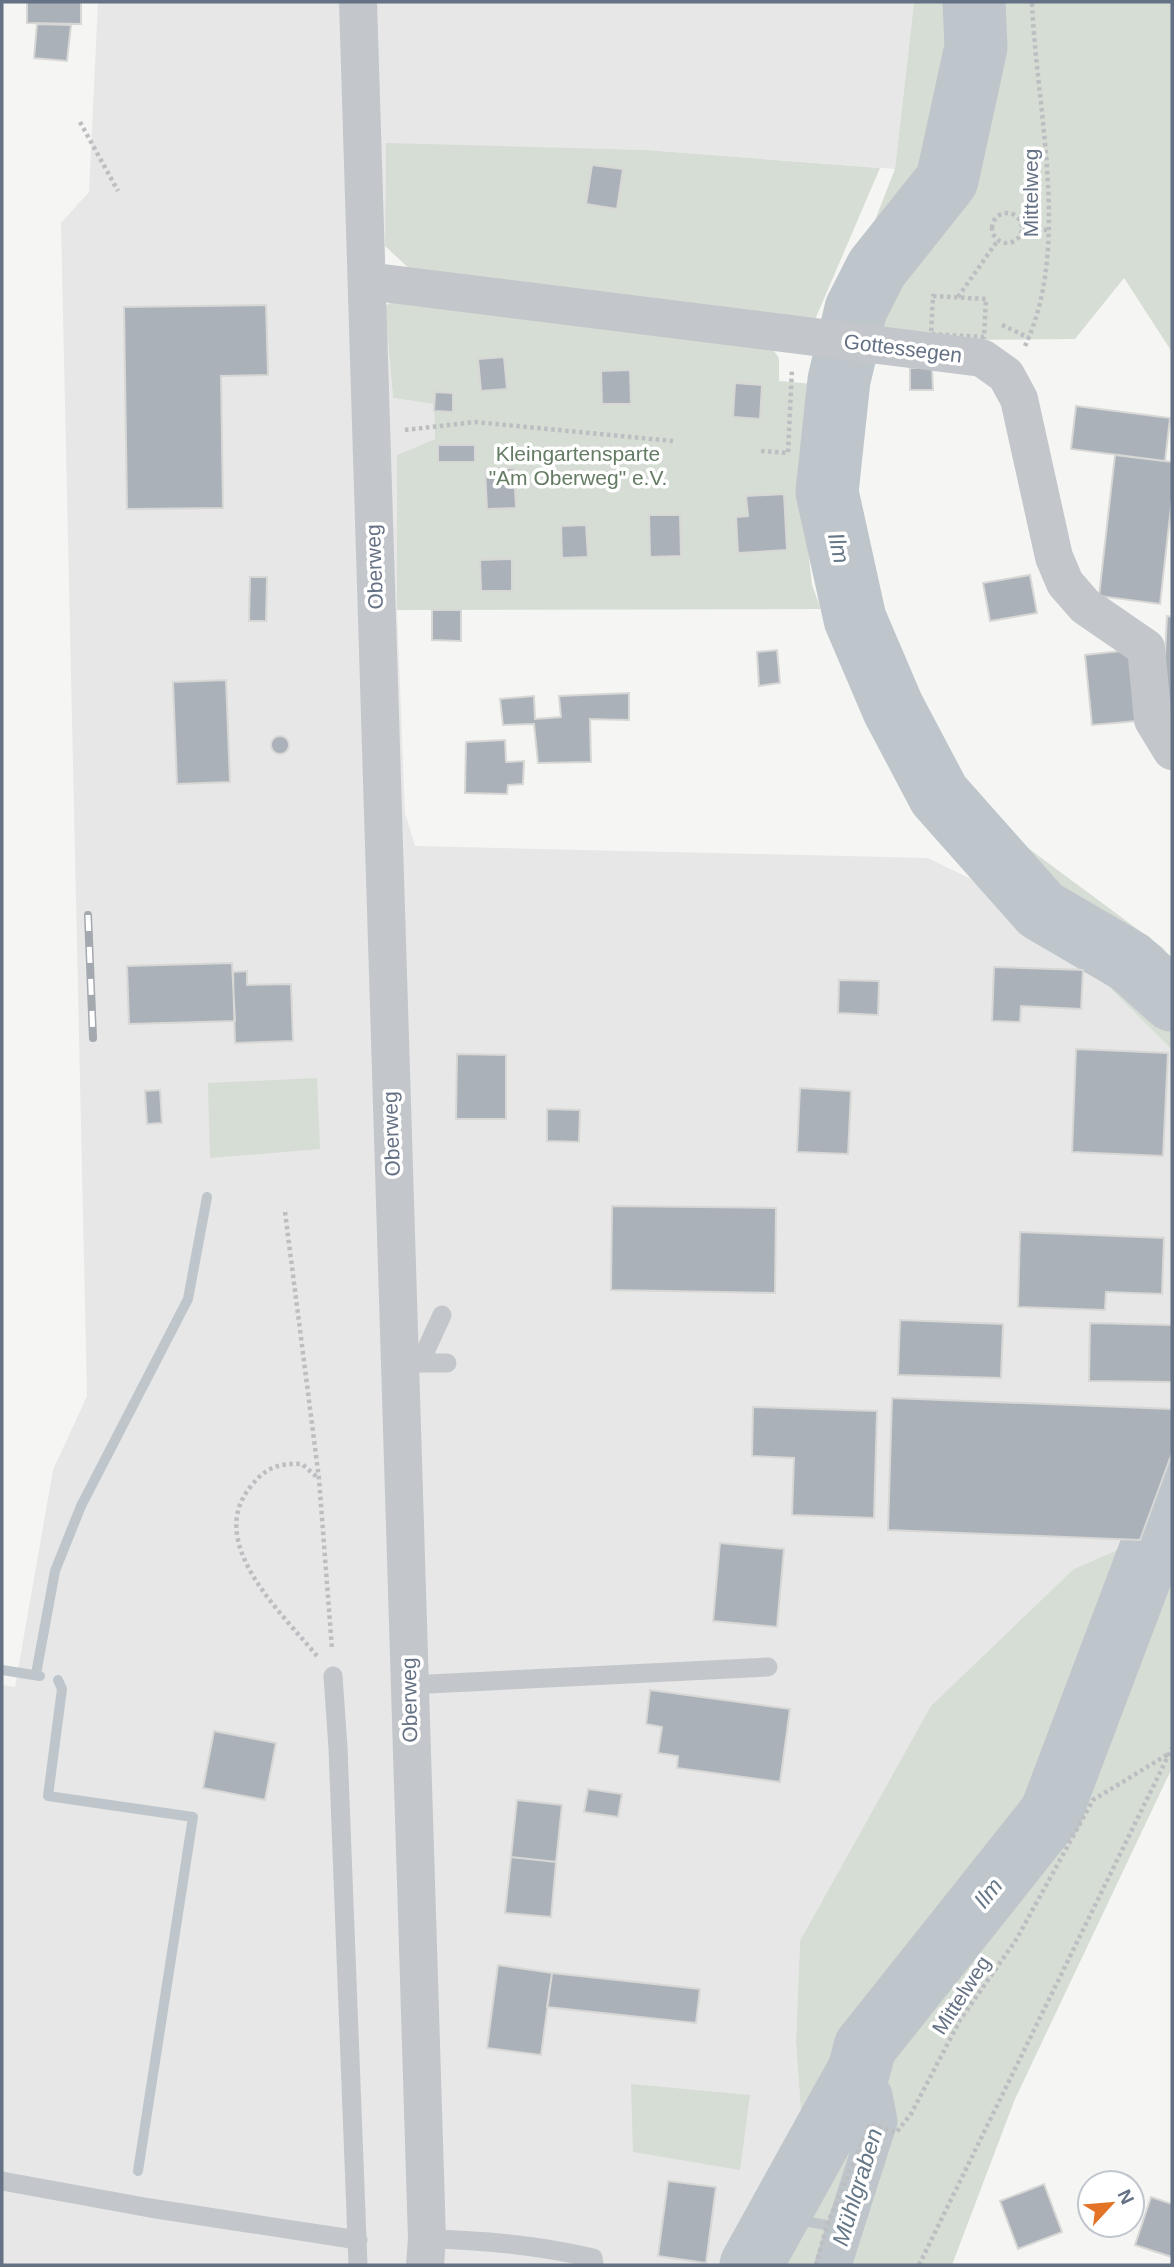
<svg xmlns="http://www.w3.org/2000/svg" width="1174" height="2267" viewBox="0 0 1174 2267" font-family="Helvetica,sans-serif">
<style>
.built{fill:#e6e7e6}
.green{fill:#d6ddd4}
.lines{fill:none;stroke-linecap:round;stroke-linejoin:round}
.stream{stroke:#bec6cc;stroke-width:10}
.canal{stroke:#bec6cc;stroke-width:37}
.river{stroke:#bec6cc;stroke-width:63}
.building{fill:#aab1b8;stroke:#d7d7d5;stroke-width:2}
.path{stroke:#bdbec1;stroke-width:4.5;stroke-dasharray:3.5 3.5;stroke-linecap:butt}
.lane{stroke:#c3c6ca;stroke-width:19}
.street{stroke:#c3c6ca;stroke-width:38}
.rail-casing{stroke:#a4a8af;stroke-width:8}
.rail{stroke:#fff;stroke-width:5;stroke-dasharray:16;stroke-linecap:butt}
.labels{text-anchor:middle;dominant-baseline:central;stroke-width:7;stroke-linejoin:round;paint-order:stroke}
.street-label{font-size:21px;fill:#657184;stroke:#fff}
.park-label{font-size:21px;fill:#647b64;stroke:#fff}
.water-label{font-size:23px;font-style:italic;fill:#667887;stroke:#fff}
</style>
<rect width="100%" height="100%" fill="#f5f6f3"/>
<!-- built -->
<path class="built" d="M98,2h816l-19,167 -249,-19 -260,-6 -1,162 8,92 41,6 1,35 -38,16v155l8,203 10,33 513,12 102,50 142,142v403l-32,87 -66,29 -274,372 -4,101 5,71 -37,152h-762v-580l13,2 38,-217 34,-74 -26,-1173 28,-31z"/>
<!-- green -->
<path class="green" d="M914,2h258v350l-48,-74 -49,61 -113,1 -95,-10 21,-33 -16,23h-36l59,-151z
M386,143l260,7 234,18 -66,154 -400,-49 -29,-27z
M397,298l375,50 7,10v23l34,3 -14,82 13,119 9,24 -424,1v-155l38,-16 -1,-35 -41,-6 -8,-92z
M1005,831l158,117 9,15v87l-142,-142z
M317,1078l3,71 -110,9 -2,-75z
M1172,1453v315l-157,331 -63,166h-188l37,-152 -5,-71 4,-101 131,-235 143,-137 66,-29z
M631,2084l119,11 -10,75 -107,-18z"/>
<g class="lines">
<!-- stream -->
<path class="stream" d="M2,1670l38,6
M36,1674l19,-103 26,-65 107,-207 19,-102
M58,1680l4,9 -14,107 145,21 -55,354
M780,2217l64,11"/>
<!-- canal -->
<path class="canal" d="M833,2265l46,-144 -5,-26 -15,-25"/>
<!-- river -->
<path class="river" d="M974,2l2,45 -29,133 -70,88 -21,41 -17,71 -12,112 28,127 38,89 46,87 102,115 89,52 42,38
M751,2265l108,-195 6,-23 186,-234 121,-320"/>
</g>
<!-- building -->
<path class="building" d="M27,2h54v22l-54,-1z
M37,24l34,1 -4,36 -33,-3z
M592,165l31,4 -6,40 -31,-5z
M266,305l2,70 -47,1 2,132 -96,1 -3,-202z
M504,357l3,32 -26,2 -3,-32z
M910,368h22l1,22h-23z
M630,370l1,34h-29l-1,-33z
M735,383l27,2 -2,34 -27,-2z
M435,392l18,1v19l-19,-1z
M1076,406l94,12 -5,43 -94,-12z
M438,445h37v17h-37z
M1115,455l57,7v36l-12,106 -61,-8z
M514,468l2,40 -29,1 -2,-40z
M784,494l3,56 -49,3 -2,-36 12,-1 -2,-20z
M649,515h31l1,41 -31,1z
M586,525l2,32 -26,1 -1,-32z
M512,559v32h-31l-1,-31z
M1030,575l7,38 -47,8 -7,-38z
M250,577h17l-1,44h-17z
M432,610h29v31l-29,-1z
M1167,616l5,1v101l-10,-1z
M777,650l3,33 -21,3 -2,-34z
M1130,650l7,71 -45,4 -7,-70z
M226,680l4,102 -53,2 -4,-102z
M629,693v27l-39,-1 1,43 -53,1 -4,-39 -31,1 -3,-26 34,-3 1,23 26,-2 -2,-21z
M271 745a9 9 0 1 1 18 0a9 9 0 1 1-18 0Z
M505,740l1,22 18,-1 -1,23 -15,1 -1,9 -42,-1 1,-51z
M232,963l3,58 -106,3 -2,-58z
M994,967l89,3 -2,39 -60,-3 -1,16 -28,-1z
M247,971v14l44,-1 2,57 -58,2 -2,-71z
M839,980l40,1 -1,34 -40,-2z
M1076,1049l92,4 -5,103 -91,-4z
M457,1054l49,1v64h-50z
M800,1088l51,3 -3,63 -51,-2z
M160,1090l2,33 -15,1 -2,-33z
M547,1109l33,1 -1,32 -32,-1z
M612,1206l164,2 -1,85 -164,-3z
M1020,1232l144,6 -2,56 -56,-2 -1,18 -87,-3z
M900,1320l103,4 -2,54 -103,-3z
M1090,1323l82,2v57l-83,-1z
M892,1398l280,11v44l-32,87 -252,-10z
M753,1407l124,4 -3,107 -82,-3 2,-57 -42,-2z
M720,1543l64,6 -7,78 -64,-6z
M650,1690l140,19 -10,73 -103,-14 1,-12 -20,-3 4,-26 -16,-3z
M214,1731l62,12 -11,57 -62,-12z
M588,1789l34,5 -4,23 -34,-5z
M517,1800l45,5 -6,57 -45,-5z
M511,1857l45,5 -5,55 -46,-4z
M498,1965l54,8 -11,82 -54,-7z
M552,1973l148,16 -4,34 -149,-16z
M668,2181l48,6 -10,76 -48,-7z
M1044,2184l18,48 -44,17 -18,-48z
M1151,2197l21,7v53l-37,-12z"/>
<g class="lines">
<!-- path -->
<path class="path" d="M80,122l38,69
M992 228a15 15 0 1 1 30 0a15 15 0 1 1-30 0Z
M1023,228l24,2
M933,296l53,3 -2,38 -53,-3z
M958,297l40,-57
M1002,325l27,13
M1025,346c47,-100 11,-237 7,-344
M405,430l70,-8 198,19
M761,451l27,2 4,-84
M285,1212l34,267 13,170
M317,1656c-35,-43 -113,-113 -66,-170 15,-19 28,-23 51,-22l16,14
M816,2265l11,-40 43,-102 26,10 15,-19 49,-94 56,-80 77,-140 77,-47
M919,2265l253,-517"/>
<!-- lane -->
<path class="lane" d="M410,1363h37
M420,1363l22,-48
M333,1676l5,72 20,517
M409,1685l359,-18
M2,2181l148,27 208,32
M427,2239c57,1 110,6 166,19l1,7"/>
<!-- street -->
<path class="street" d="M358,2l69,2237 -2,26
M367,281l615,77 24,17 13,24 35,158 11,26 20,23 61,42 7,72 19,31"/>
<!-- rail casing -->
<g class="rail-casing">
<path id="rail" d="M88,915l5,123"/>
</g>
<!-- rail -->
<use href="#rail" class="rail"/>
</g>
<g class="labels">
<!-- street labels -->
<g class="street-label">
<text transform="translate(1030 193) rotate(-90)">Mittelweg</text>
<text transform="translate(903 348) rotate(7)">Gottessegen</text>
<text transform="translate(374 567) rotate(-92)">Oberweg</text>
<text transform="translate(391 1134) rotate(-92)">Oberweg</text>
<text transform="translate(409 1700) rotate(-91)">Oberweg</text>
<text transform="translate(961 1995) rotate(-57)">Mittelweg</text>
</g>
<!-- park labels -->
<g class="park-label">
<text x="578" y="453">Kleingartensparte<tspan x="578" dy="24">"Am Oberweg" e.V.</tspan></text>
</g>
<!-- water labels -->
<g class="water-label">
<text transform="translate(839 548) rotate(77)">Ilm</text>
<text transform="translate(988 1893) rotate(-51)">Ilm</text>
<text transform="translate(857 2187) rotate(-73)">Mühlgraben</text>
</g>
</g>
<!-- border -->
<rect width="1174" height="2267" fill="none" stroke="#657184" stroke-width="7"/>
<!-- north arrow -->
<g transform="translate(1111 2204) rotate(64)"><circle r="33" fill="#ffffff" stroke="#c1c6ce" stroke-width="2"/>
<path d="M0-5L12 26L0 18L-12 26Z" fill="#e37326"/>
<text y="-10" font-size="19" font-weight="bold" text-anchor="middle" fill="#657184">N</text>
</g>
</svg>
